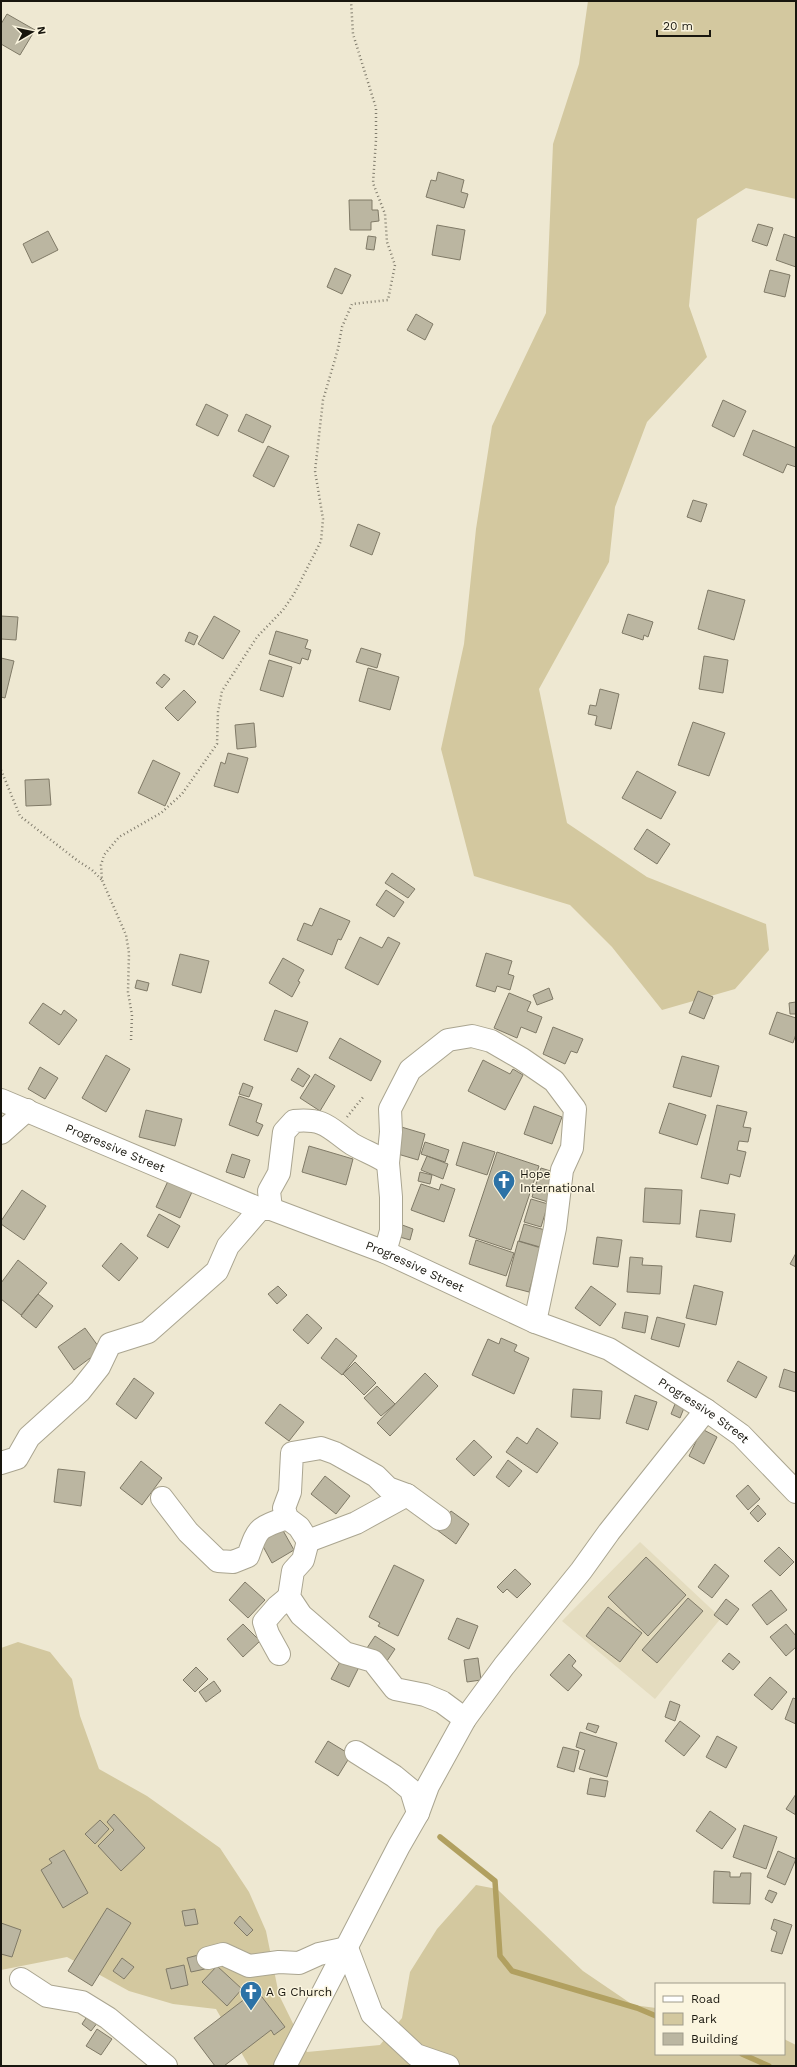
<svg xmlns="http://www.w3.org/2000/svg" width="797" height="2067" viewBox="0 0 797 2067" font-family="'Work Sans',sans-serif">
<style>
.built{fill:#e4dcbf}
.green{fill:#d3c89f}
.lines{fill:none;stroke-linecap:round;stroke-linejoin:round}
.stream{stroke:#b1a060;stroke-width:5.5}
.building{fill:#bbb6a1;stroke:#807a67}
.minor-casing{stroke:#aaa590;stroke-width:24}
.path{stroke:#807c6d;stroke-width:2.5;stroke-dasharray:1 3;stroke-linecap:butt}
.minor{stroke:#fff;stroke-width:22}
.labels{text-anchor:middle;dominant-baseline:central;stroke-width:3;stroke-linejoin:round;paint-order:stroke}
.street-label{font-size:12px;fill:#18160e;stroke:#fbf5df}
.poi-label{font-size:12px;fill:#18160e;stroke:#fbf5df;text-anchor:start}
</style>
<rect width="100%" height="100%" fill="#eee8d2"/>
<!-- built -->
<path class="built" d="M640,1542l81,76 -66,81 -93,-78z"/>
<!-- green -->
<path class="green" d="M588,1h208v198l-50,-11 -49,31 -8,87 18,51 -60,65 -32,85 -6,55 -70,127 28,134 80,54 119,47 3,26 -34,39 -73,21 -50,-63 -42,-42 -96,-29 -33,-127 23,-105 12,-115 16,-103 54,-113 7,-169 26,-80z
M18,1642l32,10 22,27 8,37 19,53 48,27 73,52 29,44 17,39 13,64 28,57 73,-7 22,-27 8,-46 27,-43 39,-44 21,4 86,82 50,34 23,3v46h128v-15l12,6v21h-547l-33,-57 -43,-5 -44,-13 -62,-34 -66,13v-322z"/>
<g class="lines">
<!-- stream -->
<path class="stream" d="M440,1837l55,44 5,75 12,15 125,37 19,8
M742,2054l27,12"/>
</g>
<!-- building -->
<path class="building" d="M7,14l28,16 -15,25 -19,-11v-20z
M438,172l26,8 -3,12 7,2 -4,14 -38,-11 5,-17 5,1z
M349,200h23v10h6l1,11 -8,1v8h-21z
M758,224l15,4 -6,18 -15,-5z
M437,225l28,5 -5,30 -28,-5z
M48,231l10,19 -26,13 -9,-19z
M784,234l12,4v29l-20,-7z
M368,236l8,1 -2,13 -8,-1z
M335,268l16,7 -9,19 -15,-7z
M770,270l20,5 -5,22 -21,-5z
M416,314l17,10 -8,16 -18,-10z
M723,400l23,11 -12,26 -22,-11z
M206,404l22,11 -10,21 -22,-11z
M246,414l25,12 -8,17 -25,-12z
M753,430l43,18v19l-9,-3 -4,9 -40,-18z
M268,446l21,10 -15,31 -21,-11z
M693,500l14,4 -6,18 -14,-5z
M358,524l22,9 -8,22 -22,-9z
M708,590l37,10 -11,40 -36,-11z
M628,614l25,8 -5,15 -4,-2 -1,5 -21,-7z
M1,616l17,1 -2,23 -15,-1z
M214,616l26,15 -17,28 -25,-15z
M276,631l32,9 -3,8 6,2 -3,10 -6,-2 -2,6 -31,-10z
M189,632l9,4 -4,9 -9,-4z
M361,648l20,6 -4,14 -21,-6z
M704,656l24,4 -5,33 -24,-4z
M1,658l13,3 -9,37 -4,-1z
M269,660l23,7 -9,30 -23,-7z
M368,668l31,9 -9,33 -31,-9z
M164,674l6,5 -8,9 -6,-5z
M600,689l19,5 -8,35 -16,-4 2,-9 -9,-2 2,-9 6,1z
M184,690l12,12 -18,19 -13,-13z
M693,722l32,11 -16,43 -31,-11z
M254,723l2,24 -19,2 -2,-24z
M228,753l20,5 -10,35 -24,-7 7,-24 4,2z
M153,760l27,13 -15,33 -27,-13z
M637,771l39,21 -15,27 -39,-21z
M49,779l2,26 -25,1 -1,-26z
M647,829l23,15 -13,20 -23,-15z
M392,873l23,16 -7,9 -23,-15z
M386,890l18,12 -10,15 -18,-12z
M320,908l30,13 -9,19 -3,-1 -6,16 -35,-15 7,-17 8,3z
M360,937l22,11 6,-11 12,6 -22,42 -33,-17z
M486,953l26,8 -4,13 6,2 -4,14 -13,-4 -2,6 -19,-6z
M180,954l29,7 -8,32 -29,-8z
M283,958l21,12 -6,11 2,1 -8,15 -23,-14z
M137,980l12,3 -2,8 -12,-3z
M549,988l4,11 -16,6 -4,-10z
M698,991l15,6 -9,22 -15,-6z
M509,993l22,9 -4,9 15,6 -6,16 -15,-6 -4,11 -23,-10z
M796,1002v12h-6l-1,-11z
M43,1003l18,12 3,-5 13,10 -18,25 -30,-22z
M275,1010l33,12 -11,30 -33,-12z
M777,1012l19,6v16l-3,9 -24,-9z
M553,1027l30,12 -6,14 -6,-2 -6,13 -22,-10z
M340,1038l41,23 -10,20 -42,-23z
M106,1055l24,14 -24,43 -24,-14z
M682,1056l37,10 -8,31 -38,-10z
M483,1060l27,14 3,-5 10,6 -18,35 -37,-19z
M40,1067l18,11 -13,21 -17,-10z
M298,1068l12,8 -7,11 -12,-7z
M315,1074l20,12 -15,25 -20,-13z
M243,1083l10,4 -4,10 -10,-3z
M239,1096l23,8 -6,18 7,3 -5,11 -29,-11z
M669,1103l37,12 -9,30 -38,-12z
M717,1105l30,7 -4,15 8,1 -3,14 -9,-1 -2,9 9,2 -6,25 -10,-3 -2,10 -27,-6z
M534,1106l28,11 -10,27 -28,-10z
M146,1110l36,9 -7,27 -36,-9z
M398,1126l27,8 -7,26 -27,-8z
M425,1142l24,8 -4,12 -24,-8z
M463,1142l32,10 -8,23 -31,-10z
M309,1146l44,13 -7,26 -44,-13z
M497,1152l42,14 -28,84 -42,-14z
M232,1154l18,6 -6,18 -18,-6z
M427,1156l21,8 -5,15 -22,-9z
M541,1168l16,5 -9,29 -16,-5z
M420,1172l12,3 -2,9 -12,-3z
M168,1181l24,11 -12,26 -24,-11z
M421,1184l18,6 2,-6 14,5 -11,33 -33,-12z
M645,1188l37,2 -2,34 -37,-2z
M22,1190l24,16 -22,34 -23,-16v-3z
M531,1199l17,5 -7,23 -17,-5z
M700,1210l35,4 -4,28 -35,-5z
M159,1214l21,12 -12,22 -21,-12z
M397,1223l16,6 -3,11 -17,-5z
M524,1224l21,6 -5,17 -21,-6z
M597,1237l25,3 -4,27 -25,-3z
M476,1240l38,13 -8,23 -37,-12z
M518,1241l23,7 -12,44 -23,-6z
M121,1243l17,15 -19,23 -17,-15z
M796,1253v14l-6,-3z
M630,1257l13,1 -1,7 20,1 -2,28 -33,-2z
M18,1260l29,23 -26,32 -20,-16v-16z
M694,1285l29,7 -7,33 -30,-7z
M278,1286l9,9 -10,9 -9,-10z
M591,1286l25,18 -16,22 -25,-18z
M38,1294l15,12 -17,22 -15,-12z
M625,1312l23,4 -3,17 -23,-5z
M307,1314l15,14 -14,16 -15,-14z
M657,1317l28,7 -6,23 -28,-8z
M85,1328l16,22 -27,20 -16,-23z
M336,1338l21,18 -15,19 -21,-17z
M501,1338l16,7 -3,6 15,7 -15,36 -42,-19 16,-36 11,5z
M738,1361l29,16 -11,21 -29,-17z
M355,1362l21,21 -12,12 -21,-21z
M784,1369l12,4v19l-17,-5z
M425,1373l13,13 -48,50 -13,-13z
M134,1378l20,15 -18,26 -20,-15z
M377,1386l18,18 -14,12 -17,-18z
M573,1389l29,2 -2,28 -29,-2z
M635,1395l22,7 -9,28 -22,-7z
M280,1404l24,18 -15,19 -24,-18z
M675,1404l9,4 -4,10 -9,-4z
M537,1428l21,15 -21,30 -31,-21 11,-15 10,7z
M702,1429l15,8 -13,27 -15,-8z
M474,1440l18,17 -18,19 -18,-17z
M508,1460l14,11 -13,16 -13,-10z
M141,1461l21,17 -20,27 -22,-17z
M58,1469l27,3 -4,34 -27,-4z
M325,1476l25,20 -14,18 -25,-20z
M748,1485l12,14 -12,11 -12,-14z
M758,1505l8,9 -8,8 -8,-9z
M451,1511l18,13 -13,20 -19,-14z
M281,1527l13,23 -22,13 -13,-24z
M779,1547l15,15 -14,14 -16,-15z
M646,1557l40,38 -38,41 -40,-39z
M715,1564l14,12 -17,22 -14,-11z
M394,1565l30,15 -26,56 -20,-10 2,-3 -11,-6z
M515,1569l16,15 -14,14 -10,-9 -4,4 -6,-6z
M245,1582l20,18 -17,18 -19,-18z
M771,1590l16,20 -20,15 -15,-20z
M688,1598l15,13 -46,52 -15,-13z
M726,1599l13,10 -12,16 -13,-10z
M608,1607l34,26 -22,29 -34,-26z
M457,1618l21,8 -9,23 -21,-10z
M243,1624l17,17 -17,16 -16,-18z
M786,1624l10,12v11l-10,9 -16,-19z
M375,1636l20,13 -8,12 -20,-13z
M729,1653l11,9 -7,8 -11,-9z
M569,1654l7,7 -4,5 10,9 -14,16 -18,-16z
M342,1658l17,9 -10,20 -18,-8z
M478,1658l3,22 -14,2 -3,-22z
M196,1667l12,12 -13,13 -12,-12z
M770,1677l17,15 -15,18 -18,-15z
M214,1681l7,10 -15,11 -7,-10z
M793,1698l3,1v25l-11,-5z
M670,1701l10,4 -5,16 -10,-4z
M680,1721l20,15 -16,20 -19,-15z
M588,1723l11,3 -3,7 -10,-4z
M580,1732l37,11 -10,34 -28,-8 6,-19 -9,-3z
M717,1736l20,11 -11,21 -20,-11z
M328,1741l23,14 -13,21 -23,-14z
M563,1747l16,4 -5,21 -17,-5z
M590,1778l18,3 -3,16 -18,-3z
M796,1794v21l-10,-6z
M710,1811l26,18 -14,20 -26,-18z
M114,1814l31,34 -24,23 -23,-25 16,-16 -7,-8z
M100,1820l9,9 -14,15 -10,-10z
M744,1825l33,12 -11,32 -33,-12z
M64,1850l24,43 -25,15 -22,-38 11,-7 -3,-4z
M778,1851l18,8 -11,26 -18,-8z
M714,1871l16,1v5h10l1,-4h10l-1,31 -37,-1z
M769,1890l8,3 -5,10 -7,-4z
M107,1908l24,15 -39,63 -24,-15z
M195,1909l3,15 -13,2 -3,-15z
M240,1916l13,14 -6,6 -13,-13z
M774,1919l18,6 -10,29 -11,-3 6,-19 -6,-3z
M1,1923l20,7 -9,27 -11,-3z
M202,1954l3,15 -14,3 -4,-14z
M122,1958l12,9 -10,12 -11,-8z
M184,1965l4,20 -17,4 -5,-20z
M217,1966l25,23 -15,17 -25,-24z
M252,1984l33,43 -11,8 -3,-5 -47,36h-9l-21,-28 52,-40 -4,-6z
M88,2015l10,7 -7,9 -9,-7z
M97,2029l15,10 -11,16 -15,-9z"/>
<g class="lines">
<!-- minor casing -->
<g class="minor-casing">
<g id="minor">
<path id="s1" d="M1,1100l259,109h11l114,43 150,70 74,27 97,61 35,25 55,57"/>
<path d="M1,1133l26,-23"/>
<path d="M271,1209l-2,-18 10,-18 5,-41 10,-11c31,-3 35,7 58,23 12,7 24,11 36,19"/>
<path d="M385,1252l6,-21v-34l-3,-34 3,-31 -1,-23 20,-39 38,-30 24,-4 19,5 31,18 32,22 21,28 -3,39 -10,22 -7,58 -20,94"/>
<path d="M1,1463l16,-5 12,-21 51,-46 19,-24 11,-23 38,-12 69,-61 11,-25 32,-37"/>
<path d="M162,1498l26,34 30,29 15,1 15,-6c10,-28 9,-28 39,-38"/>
<path d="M440,1519l-33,-24 -19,-7 -12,-12 -41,-23 -14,-5 -29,5 -2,39 -6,16 3,10 12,9 9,14 -5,19 -10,11 -4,26 12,18 44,38 28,8 22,28 30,6 17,7 23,17"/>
<path d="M308,1541l48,-18 51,-28"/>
<path d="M279,1654l-11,-20 -4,-12 13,-15 12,-10"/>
<path d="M356,1752l38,24 17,14 7,23"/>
<path d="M208,1958l15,-4 26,12 30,-4 20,1 20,-9 28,-6 25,66 44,41 32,11"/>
<path d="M21,1979l26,17 35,6 26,16 58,48"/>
<path d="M285,2066l114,-220 19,-33 10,-27 37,-67 39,-53 77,-95 28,-39 97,-122"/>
</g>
</g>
<!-- path -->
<path class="path" d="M1,770l19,46 58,45 14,9 10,10
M131,1040l1,-25 -4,-23 1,-39 -3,-18 -24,-55 -1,-15 3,-10 15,-18 42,-24 21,-19 35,-50 1,-32 4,-21 35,-54 26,-27 11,-16 27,-53 2,-22 -8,-48 8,-71 15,-51 4,-22 10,-23 36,-4 7,-35 -8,-23 -2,-28 -12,-31 3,-43v-32l-23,-74 -2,-33
M347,1117l17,-21"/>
<!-- minor -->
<use href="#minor" class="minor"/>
</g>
<!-- icons -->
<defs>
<g id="church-pin" transform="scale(1.15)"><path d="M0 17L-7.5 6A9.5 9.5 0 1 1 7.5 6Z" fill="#2c72a6" stroke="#fbf5df"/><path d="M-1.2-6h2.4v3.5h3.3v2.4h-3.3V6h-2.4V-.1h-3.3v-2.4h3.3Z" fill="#fff"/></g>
</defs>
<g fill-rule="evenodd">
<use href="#church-pin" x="504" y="1181"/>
<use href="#church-pin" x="251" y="1992"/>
</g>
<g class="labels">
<!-- street labels -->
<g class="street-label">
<text stroke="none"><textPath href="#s1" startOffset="124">Progressive Street</textPath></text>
<text stroke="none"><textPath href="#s1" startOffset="447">Progressive Street</textPath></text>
<text stroke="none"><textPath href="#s1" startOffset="771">Progressive Street</textPath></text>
</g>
<!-- poi labels -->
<g class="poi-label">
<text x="520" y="1174">Hope<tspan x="520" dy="14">International</tspan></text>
<text x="266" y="1992">A G Church</text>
</g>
</g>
<!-- border -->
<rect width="797" height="2067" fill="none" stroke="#18160e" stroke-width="4"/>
<!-- legend -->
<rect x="655" y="1983" width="130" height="72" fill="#fbf5df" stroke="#a09c8b"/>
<rect x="663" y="1996" width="20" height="6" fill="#ffffff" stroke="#a09c8b"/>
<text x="691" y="2003" font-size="12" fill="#18160e">Road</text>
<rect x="663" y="2013" width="20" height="12" fill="#d3c89f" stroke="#a09c8b"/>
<text x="691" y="2023" font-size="12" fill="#18160e">Park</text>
<rect x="663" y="2033" width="20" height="12" fill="#bbb6a1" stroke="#a09c8b"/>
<text x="691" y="2043" font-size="12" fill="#18160e">Building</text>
<!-- north arrow -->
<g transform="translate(32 32) rotate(81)" stroke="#fbf5df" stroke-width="3" paint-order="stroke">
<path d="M0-3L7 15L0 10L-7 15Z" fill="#18160e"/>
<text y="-6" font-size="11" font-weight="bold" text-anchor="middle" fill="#18160e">N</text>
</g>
<!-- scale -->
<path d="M657 30v6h53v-6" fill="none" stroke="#18160e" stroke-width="2"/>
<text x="663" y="30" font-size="12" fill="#18160e" stroke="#fbf5df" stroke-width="3" paint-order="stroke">20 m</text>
</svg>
